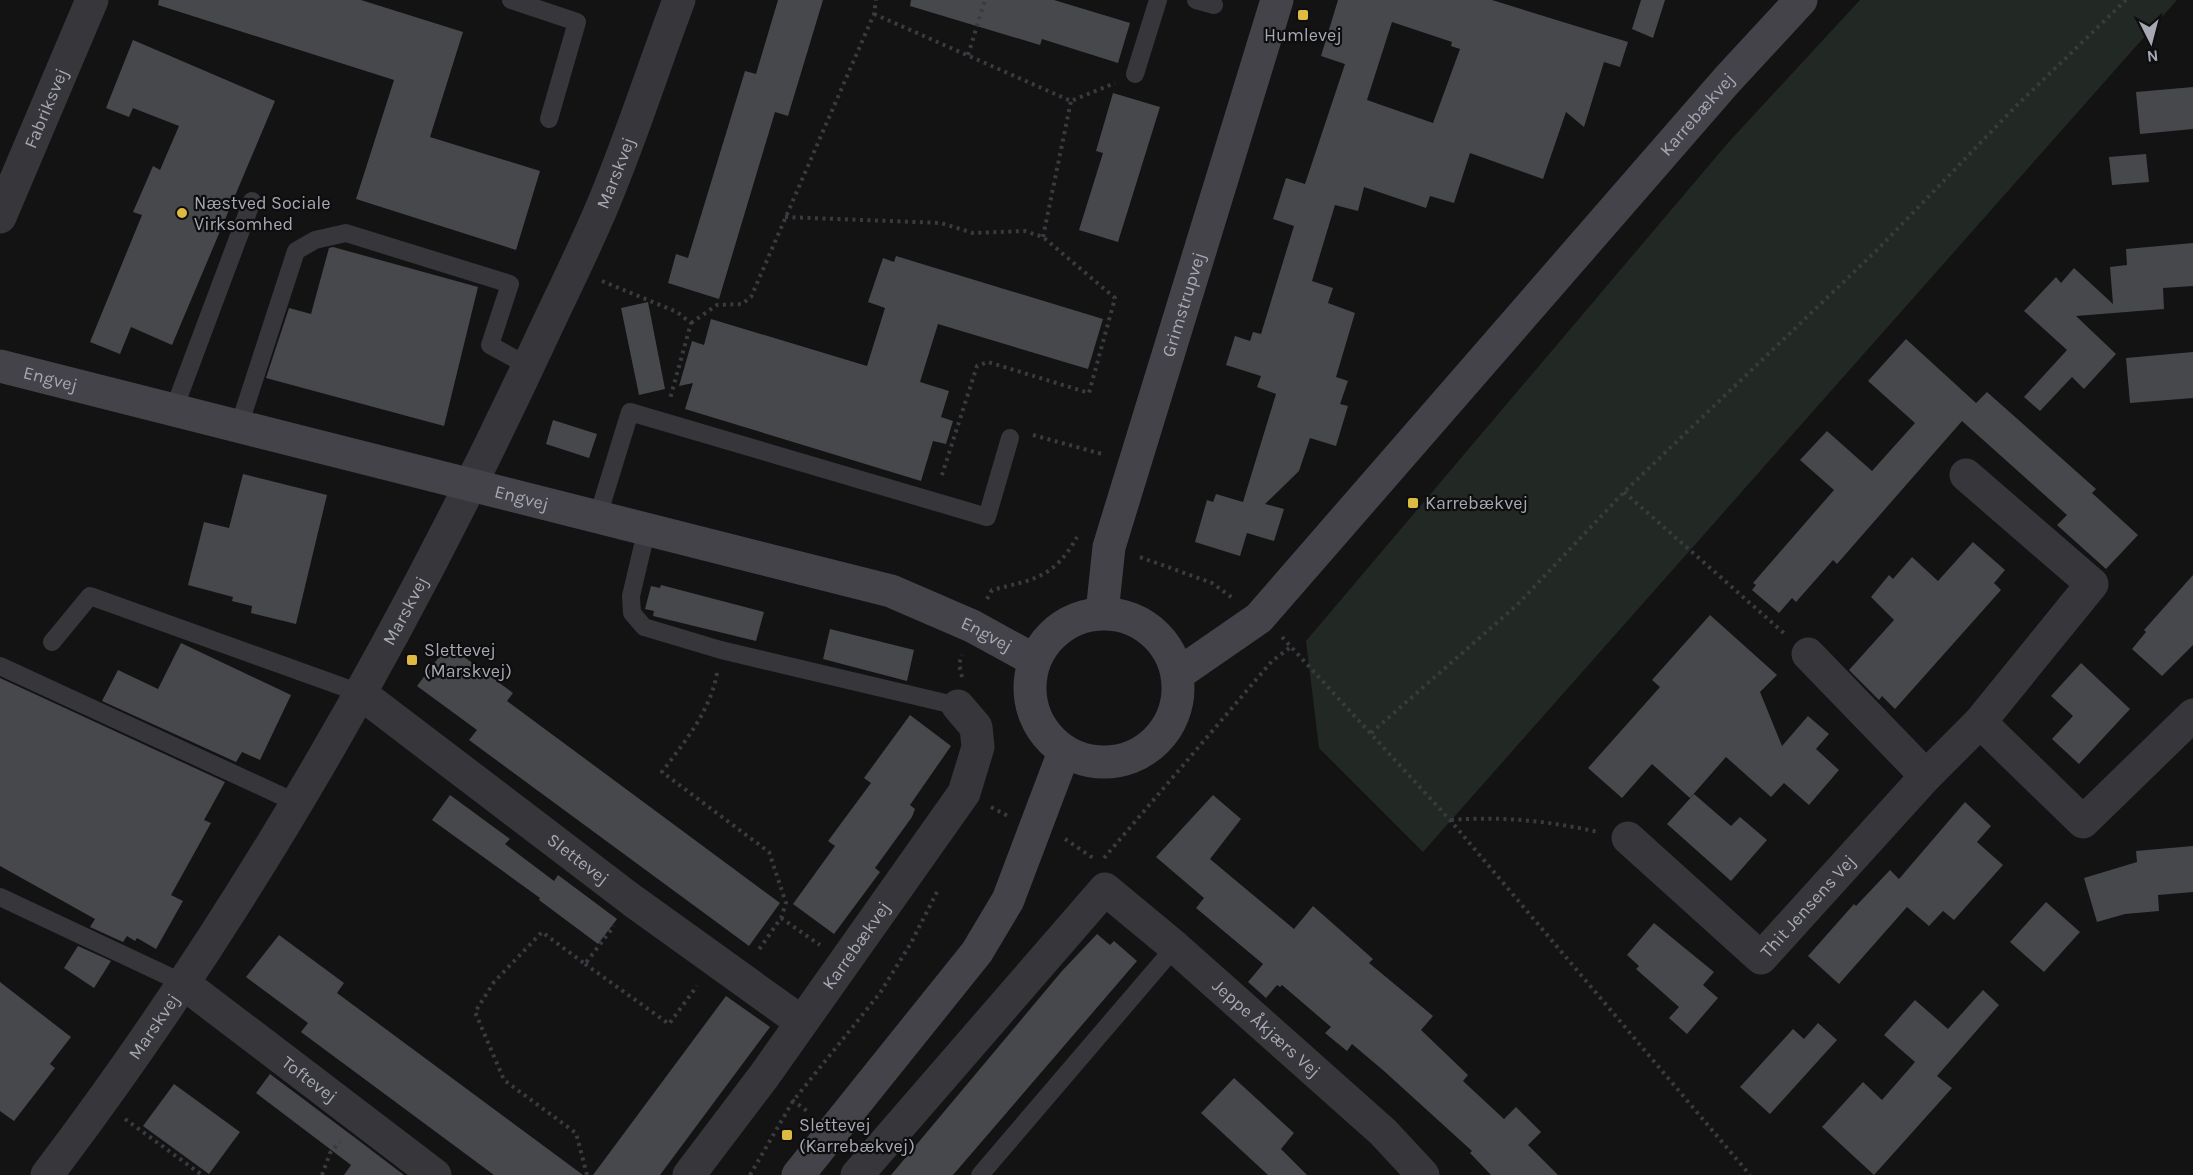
<svg xmlns="http://www.w3.org/2000/svg" width="2193" height="1175" viewBox="0 0 2193 1175" font-family="Karla,sans-serif">
<style>
.green{fill:#222823}
.building{fill:#47484c;fill-rule:evenodd}
.lines{fill:none;stroke-linecap:round;stroke-linejoin:round}
.path{stroke:#3a3b40;stroke-width:4;stroke-dasharray:3 4.5;stroke-linecap:butt}
.lane{stroke:#36363b;stroke-width:18}
.street{stroke:#36363b;stroke-width:33}
.secondary{stroke:#434349;stroke-width:33}
.poi-dot{fill:#ddbb42;stroke:#0e0e0f;stroke-width:2}
.labels{text-anchor:middle;dominant-baseline:central;stroke-width:4.5;stroke-linejoin:round;paint-order:stroke}
.poi-label{font-size:18px;fill:#a6a8b3;stroke:#0e0e0f;text-anchor:start}
.street-label{font-size:18px;fill:#a6a8b3;stroke:#0e0e0f}
</style>
<rect width="100%" height="100%" fill="#131314"/>
<!-- green -->
<path class="green" d="M1860,0h317l-754,852 -104,-104 -13,-107 421,-497z"/>
<!-- building -->
<path class="building" d="M159,0h202l102,32 -33,105 110,34 -24,79 -160,-51 38,-119 -236,-75z
M778,0h45l-35,116 -13,-4 -56,187 -51,-16 8,-29 12,4 57,-187 11,3z
M911,0h143l76,23 -12,40 -76,-24 -2,6 -130,-39z
M1338,0h154l136,42 -8,25 -16,-5 -20,65 -18,-15 -23,67 -73,-26 -16,50 -24,-7 -4,12 -62,-21 -6,24 -23,-6 -23,76 21,7 -5,15 27,10 -19,64 12,4 -8,23 8,2 -12,40 -26,-8 -11,33 -34,33 19,5 -10,32 -27,-8 -7,23 -45,-14 12,-42 6,2 3,-8 27,8 33,-108 -19,-7 4,-11 -35,-11 9,-29 15,5 3,-9 8,2 33,-108 -21,-7 13,-41 19,6 40,-120 -24,-8zM1392,22l60,20 -1,4 9,3 -27,74 -66,-23z
M1641,0h24l-12,38 -21,-9z
M133,40l142,61 -103,244 -41,-18 -11,27 -30,-12 52,-127 -9,-3 20,-46 7,4 19,-44 -46,-18 -4,9 -23,-9z
M2193,87v42l-53,5 -4,-42z
M1113,93l47,14 -42,135 -39,-12 24,-77 -7,-2z
M2146,154l3,28 -37,3 -3,-28z
M2193,243v43l-30,2 1,21 -88,7 40,38 -32,35 -12,-12 -32,34 -16,-14 43,-47 -43,-39 32,-34 5,6 13,-15 39,36 -3,-37 17,-2 -1,-16z
M333,247l145,40 -34,139 -178,-48 23,-70 22,6 18,-66z
M896,256l207,63 -15,50 -150,-45 -18,58 29,9 -8,26 12,4 -7,23 -13,-3 -12,40 -236,-72 8,-26 -14,3 13,-45 12,4 7,-26 156,47 18,-58 -17,-6 15,-44 11,4z
M648,302l17,87 -26,6 -18,-87z
M1906,339l70,64 11,-11 109,97 -4,4 46,42 -32,34 -49,-44 10,-10 -105,-94 -125,143 -4,-4 -37,42 -4,-4 -13,15 -27,-23 4,-5 -3,-2 81,-93 -34,-30 27,-29 45,40 43,-48 -47,-42z
M2193,352v46l-63,5 -4,-45z
M553,420l44,14 -8,24 -43,-14z
M243,474l84,21 -31,129 -45,-11 1,-7 -20,-5 1,-4 -45,-12 16,-63 25,6z
M1973,542l32,28 -11,13 7,7 -106,119 -13,-13 -3,4 -30,-30 45,-50 -23,-23 18,-22 4,4 19,-22 26,24z
M2193,575v70l-31,31 -30,-27 14,-17 -2,-2z
M661,585l103,27 -8,29 -103,-25 1,-5 -9,-2 6,-23 9,2z
M1710,615l67,60 -17,17 22,54 26,-30 21,18 -13,15 23,21 -30,35 -25,-22 -13,14 -45,-40 -36,41 -38,-34 -30,34 -34,-30 72,-81 -8,-7z
M830,629l84,21 -7,31 -84,-22z
M181,643l110,52 -31,65 -18,-8 -6,10 -134,-61 16,-31 40,19z
M448,645l65,48 -6,8 273,202 -31,43 -280,-206 8,-10 -60,-44z
M2081,663l49,46 -51,55 -27,-25 21,-23 -22,-20z
M0,678l225,104 -21,38 7,3 -40,72 12,6 -27,48 -19,-11 -2,3 -8,-5 -4,6 -33,-15 5,-8 -95,-53z
M910,715l41,31 -41,59 5,4 -3,8 -37,51 5,4 -46,62 -41,-30 42,-58 -7,-5 43,-58 -7,-5z
M1694,794l37,32 9,-9 27,23 -36,41 -64,-57z
M450,795l60,44 -5,5 49,37 4,-6 59,44 -19,25 -59,-44 1,-2 -108,-78z
M1213,795l28,24 -31,40 84,70 19,-23 60,53 -4,4 64,53 -12,14 47,45 -5,6 41,38 12,-12 25,25 -13,13 30,30h-67l-21,-22 2,-2 -88,-80 -32,-27 -5,7 -22,-18 6,-6 -49,-42 -2,2 -3,-2 -11,13 -18,-16 15,-18 -67,-56 8,-10 -48,-41z
M1965,802l26,24 -14,16 26,23 -49,55 -11,-9 -14,15 -22,-19 -68,77 -31,-28 46,-52 2,2 34,-36 9,9z
M2193,846v46l-35,3 1,16 -34,3 -28,8 -13,-44 53,-16 -1,-11z
M2046,902l34,30 -36,40 -34,-30z
M1654,923l60,49 -11,13 15,13 -31,36 -18,-16 10,-11 -43,-38 3,-3 -12,-11z
M1097,934l13,11 4,-4 23,20 -184,214h-62l171,-204z
M279,935l65,48 -7,10 246,182h-89l-193,-143 7,-9 -62,-46z
M78,946l33,15 -17,27 -30,-20z
M0,982l71,55 -21,27 5,4 -41,53 -14,-10z
M1983,990l16,15 -62,71 15,12 -78,87 -52,-48 41,-45 19,18 33,-38 -31,-27 31,-35 33,29z
M726,996l44,31 -110,148h-67z
M1818,1023l19,17 -67,74 -30,-27 53,-58 11,10z
M270,1074l88,66 46,35h-60l7,-10 -95,-72z
M1234,1078l60,55 -13,16 26,26h-39l-67,-62z
M174,1084l66,48 -31,42 -66,-48z"/>
<g class="lines">
<!-- path -->
<path class="path" d="M874,14l197,87 44,-18
M968,55l17,-55
M785,217l156,6 32,10 52,-2 18,6 72,61 -26,95 -101,-31 -11,4 -36,112
M1043,237l28,-136
M602,281l75,31 14,11 -21,76
M691,323l26,-18 25,-1 9,-7 123,-283 2,-14
M1033,435l69,19
M1624,492l161,142
M1140,557l72,26 22,16
M987,599l5,-9c43,-11 62,-12 85,-53
M1282,637l168,183 300,355
M717,673c-7,39 -32,68 -55,99l107,80 17,51 -5,15 -23,33
M962,677l-3,-13 3,-9
M1371,733l146,-128 107,-113 254,-243 137,-142 111,-107
M991,807l17,9
M1451,820c49,-4 99,1 147,12
M1065,839l31,21
M1104,858l168,-197 20,-15
M781,918l39,27
M585,964l84,60 28,-38
M792,1100l18,13
M125,1119l77,56
M322,1175l8,-22 10,-11
M587,1175l-11,-42 -72,-53 -29,-68 19,-30 48,-50 43,32 29,-38
M750,1175l43,-74 87,-108 31,-50 28,-55"/>
<!-- lane -->
<path class="lane" d="M511,0l66,22 -28,97
M1196,0l18,5
M1135,74l23,-74
M174,409l78,-208
M239,426l57,-175 19,-11 31,-7 164,51 -20,61 38,21
M598,516l32,-104 357,105 23,-79
M647,528l-16,68 1,17 12,14 77,23 237,56
M52,642l38,-46 270,97
M0,666l297,137
M0,897l183,86
M980,1175l195,-228"/>
<!-- street -->
<g class="street">
<path id="s1" d="M0,217l92,-217"/>
<path d="M1966,475l126,109 -112,138"/>
<path d="M1808,654l118,122"/>
<path id="s2" d="M360,693l273,208 167,120"/>
<path id="s3" d="M1628,838l133,120 165,-182 54,-54 103,100 110,-107"/>
<path id="s4" d="M183,983l252,192"/>
<path id="s5" d="M47,1175c195,-257 356,-540 492,-832 20,-43 41,-85 60,-129 30,-69 53,-143 80,-214"/>
<path id="s6" d="M689,1175l75,-99 200,-283 14,-46 -2,-20 -18,-21"/>
<path id="s7" d="M857,1175l248,-286 70,58 208,185 40,43"/>
</g>
<!-- secondary -->
<g class="secondary">
<path id="s8" d="M0,366l891,225 81,35 62,34"/>
<path id="s9" d="M1102,613l7,-66 168,-547"/>
<circle cx="1104" cy="688" r="74"/>
<path id="s10" d="M1178,674l81,-56 468,-538 74,-80"/>
<path d="M798,1175l179,-223 31,-52 56,-148"/>
</g>
</g>
<!-- markers -->
<g class="poi-dot">
<rect x="1297" y="9" width="12" height="12" rx="3"/>
<circle cx="182" cy="213" r="6"/>
<rect x="1407" y="497" width="12" height="12" rx="3"/>
<rect x="406" y="654" width="12" height="12" rx="3"/>
<rect x="781" y="1129" width="12" height="12" rx="3"/>
</g>
<g class="labels">
<!-- poi labels -->
<g class="poi-label">
<text x="1303" y="35" text-anchor="middle">Humlevej</text>
<text x="194" y="203">Næstved Sociale<tspan x="194" dy="21">Virksomhed</tspan></text>
<text x="1425" y="503">Karrebækvej</text>
<text x="424" y="650">Slettevej<tspan x="424" dy="21">(Marskvej)</tspan></text>
<text x="799" y="1125">Slettevej<tspan x="799" dy="21">(Karrebækvej)</tspan></text>
</g>
<!-- street labels -->
<g class="street-label">
<text stroke="none"><textPath href="#s1" startOffset="118">Fabriksvej</textPath></text>
<text stroke="none"><textPath href="#s10" startOffset="766">Karrebækvej</textPath></text>
<text stroke="none"><textPath href="#s5" startOffset="1155">Marskvej</textPath></text>
<text stroke="none"><textPath href="#s9" startOffset="320">Grimstrupvej</textPath></text>
<text stroke="none"><textPath href="#s8" startOffset="52">Engvej</textPath></text>
<text stroke="none"><textPath href="#s8" startOffset="538">Engvej</textPath></text>
<text stroke="none"><textPath href="#s5" startOffset="669">Marskvej</textPath></text>
<text stroke="none"><textPath href="#s8" startOffset="1024">Engvej</textPath></text>
<text stroke="none"><textPath href="#s2" startOffset="274">Slettevej</textPath></text>
<text stroke="none"><textPath href="#s3" startOffset="249">Thit Jensens Vej</textPath></text>
<text stroke="none"><textPath href="#s6" startOffset="284">Karrebækvej</textPath></text>
<text stroke="none"><textPath href="#s5" startOffset="183">Marskvej</textPath></text>
<text stroke="none"><textPath href="#s7" startOffset="592">Jeppe Åkjærs Vej</textPath></text>
<text stroke="none"><textPath href="#s4" startOffset="159">Toftevej</textPath></text>
</g>
</g>
<!-- north arrow -->
<g transform="translate(2151 42) rotate(174)" stroke="#0e0e0f" stroke-width="4.5" paint-order="stroke">
<path d="M0-4.5L10 22L0 15L-10 22Z" fill="#a6a8b3"/>
<text y="-9" font-size="16" font-weight="bold" text-anchor="middle" fill="#a6a8b3">N</text>
</g>
</svg>
